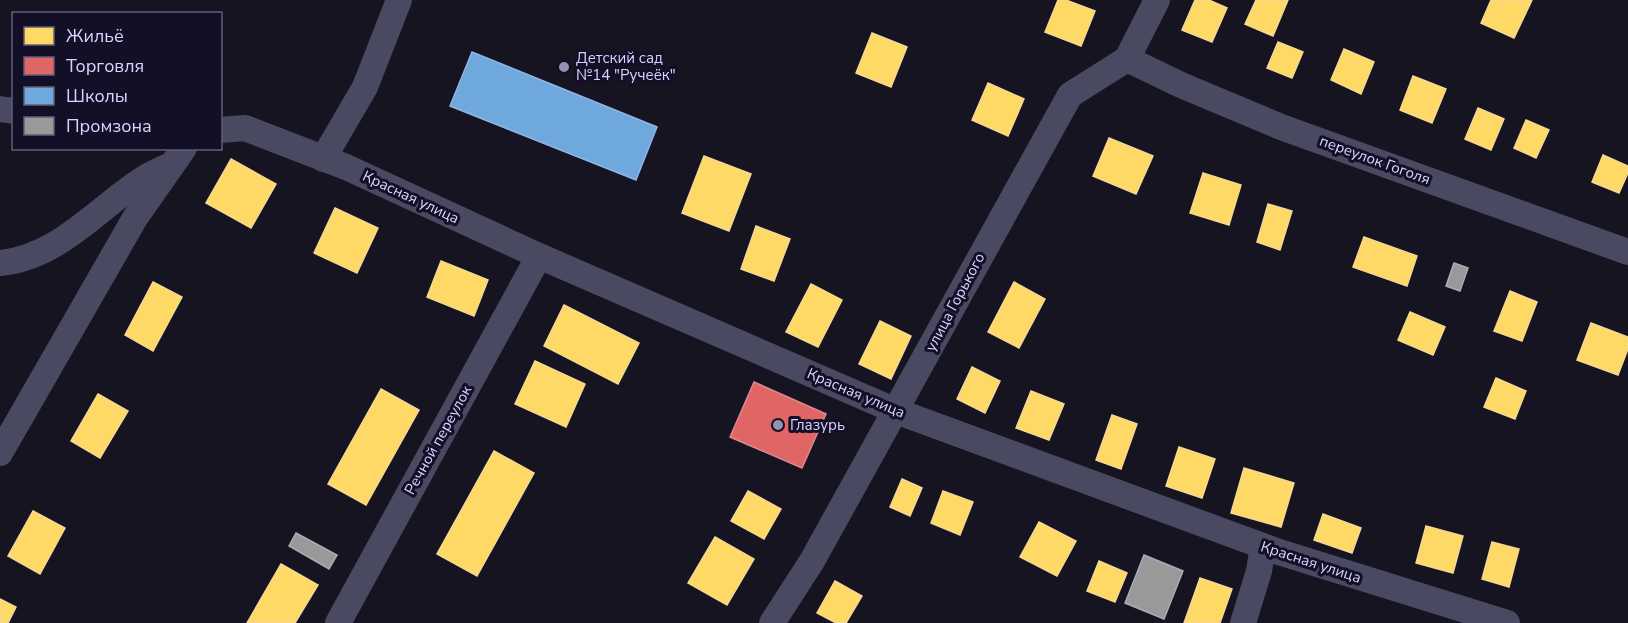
<svg xmlns="http://www.w3.org/2000/svg" width="1628" height="623" viewBox="0 0 1628 623" font-family="'Nunito Sans',sans-serif">
<style>
.homes{fill:#ffd966;stroke:#f4d894;stroke-width:1.5}
.shops{fill:#e06666;stroke:#de8794;stroke-width:1.5}
.schools{fill:#6fa8dc;stroke:#8fb5e6;stroke-width:1.5}
.industry{fill:#999;stroke:#acabb8;stroke-width:1.5}
.lines{fill:none;stroke-linecap:round;stroke-linejoin:round}
.street{stroke:#4a4962;stroke-width:26}
.poi-dot{fill:#9591b1;stroke:#130f26;stroke-width:2}
.labels{text-anchor:middle;dominant-baseline:central;stroke-width:6;stroke-linejoin:round;paint-order:stroke}
.poi-label{font-size:15px;fill:#d9d4ff;stroke:#130f26;text-anchor:start}
.street-label{font-size:15px;fill:#d9d4ff;stroke:#130f26}
</style>
<rect width="100%" height="100%" fill="#161421"/>
<!-- homes -->
<path class="homes" d="M1058,0h8l29,11 -14,35 -36,-14z
M1195,0h14l18,8 -15,34 -30,-12z
M1256,0h32l-15,36 -28,-12z
M1491,0h41l-18,38 -33,-15z
M872,33l35,14 -16,40 -35,-14z
M1278,42l25,10 -11,26 -25,-10z
M1344,49l30,13 -13,32 -30,-14z
M1413,76l33,13 -14,34 -32,-13z
M988,83l36,16 -16,37 -36,-16z
M1478,108l26,11 -13,31 -26,-11z
M1526,120l23,10 -13,28 -22,-10z
M1109,138l44,18 -17,38 -43,-18z
M1603,155l25,11v7l-9,20 -27,-11z
M704,156l47,18 -22,57 -47,-18z
M231,159l45,25 -25,44 -45,-25z
M1203,173l38,12 -12,40 -39,-12z
M1268,204l24,7 -12,39 -23,-8z
M335,208l43,20 -21,45 -43,-20z
M756,226l34,13 -16,42 -33,-12z
M1364,237l53,19 -10,30 -54,-19z
M441,261l47,19 -14,36 -47,-19z
M153,282l29,15 -29,54 -28,-16z
M1014,282l31,17 -26,49 -31,-16z
M811,284l31,16 -24,47 -32,-15z
M1510,291l27,11 -15,39 -28,-10z
M564,305l75,38 -21,41 -74,-38z
M1410,312l35,15 -12,28 -35,-15z
M880,321l31,15 -20,43 -32,-15z
M1591,323l37,14v12l-10,26 -41,-15z
M535,361l50,23 -19,43 -51,-23z
M972,367l28,14 -15,32 -28,-14z
M1496,378l30,13 -11,28 -31,-12z
M381,389l38,21 -53,95 -38,-21z
M1031,391l33,13 -15,36 -33,-12z
M98,394l30,17 -28,47 -29,-17z
M1112,415l25,9 -16,45 -25,-9z
M1179,447l36,12 -13,39 -36,-12z
M494,451l40,22 -57,103 -40,-22z
M1244,468l50,15 -13,44 -50,-14z
M902,479l20,9 -12,28 -20,-9z
M748,491l33,18 -17,30 -33,-18z
M943,491l30,11 -13,33 -29,-12z
M33,511l32,17 -25,46 -32,-18z
M1323,514l38,14 -9,25 -38,-13z
M1039,522l37,19 -19,35 -37,-19z
M1426,526l37,10 -10,37 -37,-10z
M715,537l39,22 -27,46 -39,-22z
M1492,542l27,7 -10,38 -27,-8z
M1099,561l28,12 -12,29 -28,-11z
M281,564l37,21 -23,38h-48z
M1200,578l32,11 -12,34h-36z
M835,581l27,15 -16,27h-10l-19,-10z
M0,599l16,8 -8,16h-8z"/>
<!-- shops -->
<path class="shops" d="M754,382l72,32 -24,54 -72,-31z"/>
<!-- schools -->
<path class="schools" d="M472,52l185,75 -21,53 -186,-74z"/>
<!-- industry -->
<path class="industry" d="M1454,263l14,5 -8,23 -14,-5z
M296,533l41,22 -8,14 -40,-23z
M1144,555l39,16 -19,48 -39,-16z"/>
<g class="lines">
<!-- street -->
<path class="street" d="M1127,59l54,26 100,42 347,125
M0,109l14,2
M220,130l25,-2 101,39 193,89 357,155 383,141 228,71
M323,159l42,-72 34,-87
M0,263c57,-5 96,-53 140,-82 9,-6 20,-11 29,-15
M0,453l135,-235 49,-70
M338,623l201,-367
M772,623l40,-62 258,-466 57,-36 30,-59
M1243,623l16,-52 4,-25"/>
</g>
<!-- markers -->
<g class="poi-dot">
<circle cx="564" cy="67" r="6"/>
<circle cx="778" cy="425" r="6"/>
</g>
<g class="labels">
<!-- poi labels -->
<g class="poi-label">
<text x="576" y="58">Детский сад<tspan x="576" dy="17">№14 "Ручеёк"</tspan></text>
<text x="790" y="425">Глазурь</text>
</g>
<!-- street labels -->
<g class="street-label">
<text transform="translate(1375 160) rotate(20)">переулок Гоголя</text>
<text transform="translate(411 197) rotate(25)">Красная улица</text>
<text transform="translate(955 302) rotate(-62)">улица Горького</text>
<text transform="translate(856 393) rotate(23)">Красная улица</text>
<text transform="translate(438 440) rotate(-61)">Речной переулок</text>
<text transform="translate(1311 562) rotate(18)">Красная улица</text>
</g>
</g>
<!-- legend -->
<rect x="12" y="12" width="210" height="138" fill="#130f26" stroke="#625e7d" stroke-width="1.5"/>
<rect x="24" y="27" width="30" height="18" fill="#ffd966" stroke="#625e7d" stroke-width="1.5"/>
<text x="66" y="42" font-size="18" fill="#d9d4ff">Жильё</text>
<rect x="24" y="57" width="30" height="18" fill="#e06666" stroke="#625e7d" stroke-width="1.5"/>
<text x="66" y="72" font-size="18" fill="#d9d4ff">Торговля</text>
<rect x="24" y="87" width="30" height="18" fill="#6fa8dc" stroke="#625e7d" stroke-width="1.5"/>
<text x="66" y="102" font-size="18" fill="#d9d4ff">Школы</text>
<rect x="24" y="117" width="30" height="18" fill="#999999" stroke="#625e7d" stroke-width="1.5"/>
<text x="66" y="132" font-size="18" fill="#d9d4ff">Промзона</text>
</svg>
